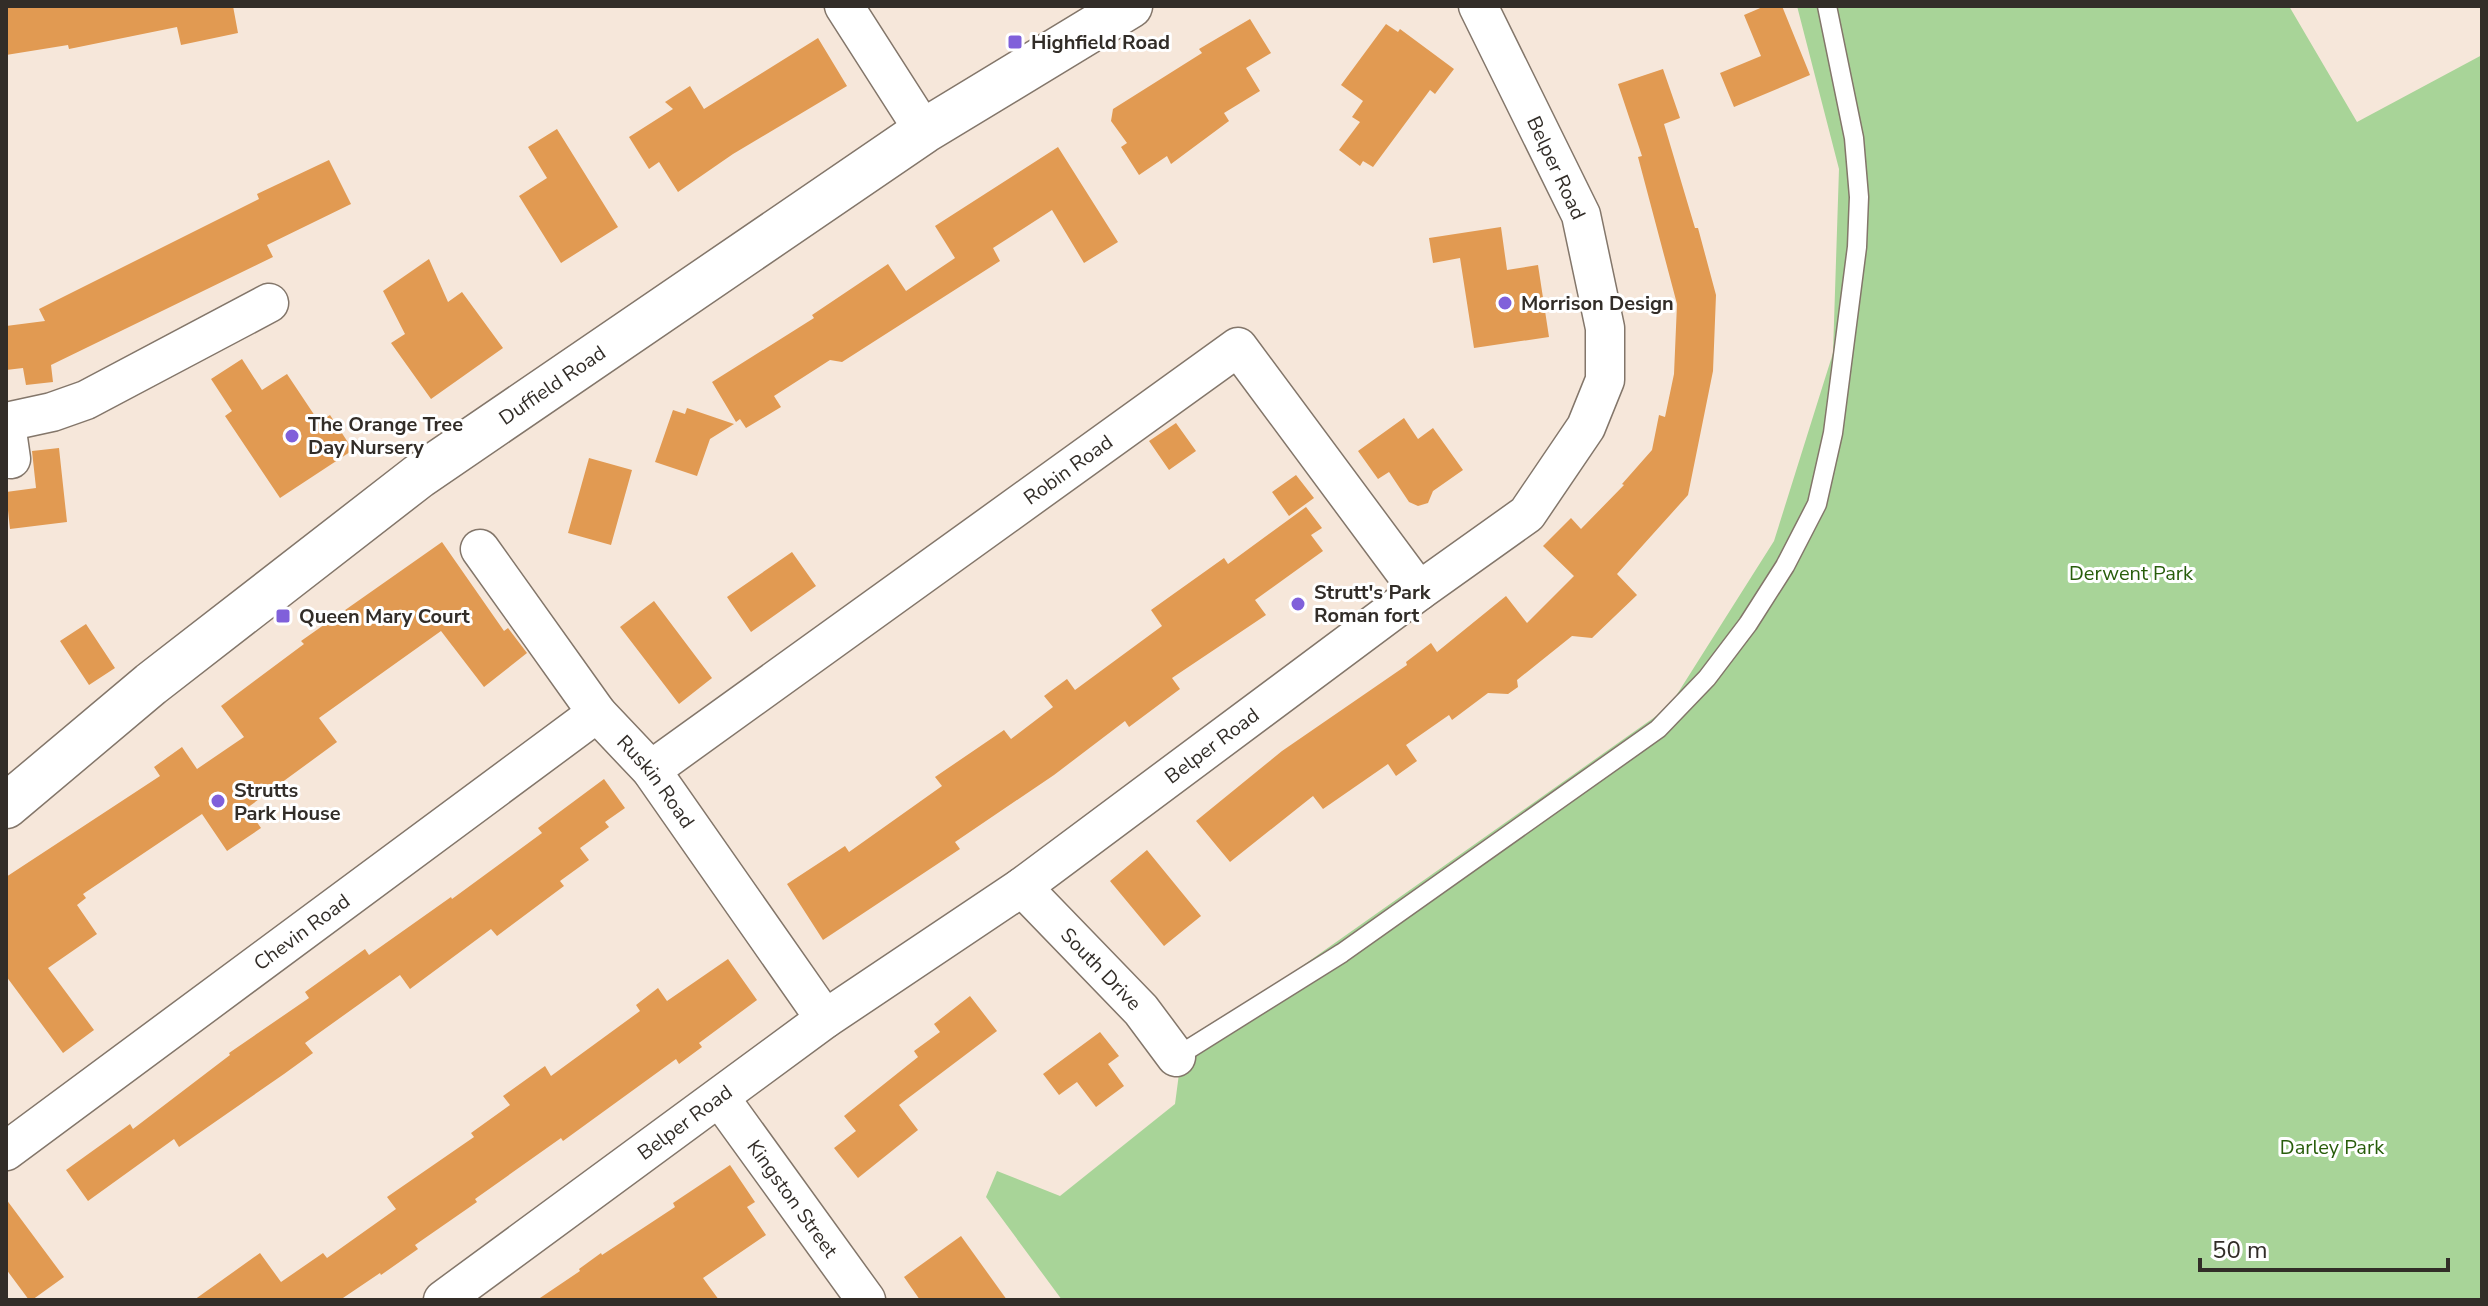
<svg xmlns="http://www.w3.org/2000/svg" width="2488" height="1306" viewBox="0 0 2488 1306" font-family="'Nunito Sans',sans-serif">
<style>
.green{fill:#a8d498}
.building{fill:#e19a52}
.lines{fill:none;stroke-linecap:round;stroke-linejoin:round}
.service-casing{stroke:#83766a;stroke-width:21}
.minor-casing{stroke:#83766a;stroke-width:41}
.primary-casing{stroke:#83766a;stroke-width:47}
.service{stroke:#fff;stroke-width:18}
.minor{stroke:#fff;stroke-width:38}
.primary{stroke:#fff;stroke-width:44}
.poi-dot{fill:#8060da;stroke:#fff;stroke-width:3}
.labels{text-anchor:middle;dominant-baseline:central;stroke-width:6;stroke-linejoin:round;paint-order:stroke}
.poi-label{font-size:20px;font-weight:bold;fill:#322d28;stroke:#fff;text-anchor:start}
.street-label{font-size:20px;fill:#322d28;stroke:#fff}
.park-label{font-size:20px;fill:#285d0b;stroke:#fff}
</style>
<rect width="100%" height="100%" fill="#f6e7da"/>
<!-- green -->
<path class="green" d="M1797,6h492l68,116 125,-67v1245h-1420l-76,-103 11,-26 63,25 115,-92 7,-53 487,-344 105,-166 59,-188 6,-184z"/>
<!-- building -->
<path class="building" d="M6,6h227l5,27 -57,12 -4,-18 -108,22 -1,-4 -62,10z
M1765,6h17l28,69 -76,32 -14,-34 41,-17 -17,-41z
M1250,19l21,34 -25,15 14,23 -36,22 5,8 -58,43 -4,-8 -28,19 -18,-28 6,-4 -16,-22 2,-12 89,-56 -3,-4z
M1386,24l12,8 2,-3 54,40 -19,25 -5,-4 -57,77 -10,-6 -3,5 -21,-16 21,-28 -8,-5 11,-16 -22,-16z
M818,38l29,48 -114,68 -55,38 -19,-30 -10,7 -20,-32 44,-28 -8,-7 25,-16 14,23z
M1663,69l17,49 -16,6 31,104h3l18,67 -3,76 -25,124 -71,79 20,21 -45,43 -20,-2 -55,44 1,7 -10,7 -20,-1 -36,27 -3,-5 -43,30 11,16 -21,15 -8,-12 -65,45 -10,-13 -83,66 -34,-41 86,-70 125,-86 -1,-3 25,-19 6,9 69,-56 21,27 47,-47 -31,-30 28,-28 10,11 43,-44 -2,-1 30,-34 7,-35 6,2 9,-43 3,-70 -39,-147 4,-1 -24,-72z
M557,129l61,98 -57,36 -42,-67 28,-18 -19,-31z
M1058,147l60,95 -34,21 -32,-53 -59,38 7,13 -158,101 -12,-2 -56,36 7,11 -35,21 -6,-9 -4,3 -24,-40 102,-64 -2,-3 76,-51 18,27 49,-33 -20,-32z
M329,160l22,44 -84,41 6,12 -222,108 2,17 -27,3 -3,-17 -17,2v-44l39,-5 -6,-12 220,-110 -2,-5z
M1501,227l6,43 31,-5 11,72 -75,11 -14,-90 -27,5 -4,-25z
M429,259l19,43 14,-10 41,56 -72,51 -40,-56 14,-9 -22,-43z
M242,359l20,31 25,-16 32,48 11,-7 23,35 -73,48 -55,-82 7,-5 -21,-32z
M687,408l47,16 -24,15 -13,37 -42,-14 18,-52 12,4z
M1404,418l14,21 15,-11 30,42 -30,21 -5,12 -10,3 -9,-4 -20,-30 -11,7 -20,-28z
M1176,423l20,28 -27,19 -20,-29z
M59,448l8,74 -57,7 -4,-37 30,-4 -4,-37z
M589,458l43,12 -21,75 -43,-12z
M1296,475l18,23 -25,18 -17,-24z
M1306,507l16,21 -11,7 12,16 -68,49 11,15 -94,63 8,11 -51,38 -4,-6 -71,54 -99,67 5,7 -137,91 -36,-56 58,-38 4,6 93,-66 -7,-9 69,-47 7,9 42,-32 -9,-11 23,-17 8,11 87,-64 -11,-16 73,-52 4,6z
M442,542l62,89 4,-3 19,25 -43,34 -43,-56 -122,87 18,24 -90,66 14,20 -34,23 -25,-37 -119,80 3,4 -9,7 20,29 -49,34 46,62 -31,23 -57,-77v-99l154,-101 -6,-9 28,-20 15,22 47,-32 -23,-31 83,-62 -3,-3z
M792,552l24,34 -65,46 -24,-35z
M654,601l58,77 -33,26 -59,-77z
M86,624l29,44 -26,17 -29,-44z
M604,779l21,29 -20,14 4,5 -29,21 9,12 -29,21 4,5 -67,50 -6,-7 -81,60 -10,-14 -95,68 8,10 -29,21 -105,73 -5,-8 -86,62 -22,-31 64,-46 3,5 97,-74 -1,-2 80,-55 -4,-6 60,-43 4,6 82,-58 1,2 90,-66 -4,-5z
M1147,850l54,66 -37,30 -54,-65z
M728,959l29,41 -58,43 3,4 -23,17 -3,-5 -113,82 -2,-3 -86,61 2,3 -62,43 3,4 -37,26 -1,-2 -40,27h-146l66,-47 21,29 42,-29 4,5 69,-49 -9,-12 87,-60 -3,-4 39,-28 -7,-9 42,-30 6,10 89,-65 -4,-6 22,-17 9,13z
M970,996l27,35 -98,74 19,25 -60,48 -24,-30 22,-17 -12,-15 74,-59 -4,-6 26,-19 -6,-8z
M1100,1032l19,24 -11,8 16,22 -28,21 -19,-25 -18,13 -16,-21z
M730,1165l25,37 -8,5 19,28 -63,43 16,22h-182l43,-29 -1,-2 22,-16 1,2 73,-48 -2,-4z
M6,1199l58,78 -32,23h-3l-23,-31z
M961,1236l46,64h-87l-16,-23z"/>
<g class="lines">
<!-- service casing -->
<g class="service-casing">
<path id="service" d="M1176,1057l166,-104 316,-224 49,-51 41,-54 37,-58 32,-62 16,-71 24,-186 2,-50 -5,-59 -27,-132"/>
</g>
<!-- minor casing -->
<g class="minor-casing">
<g id="minor">
<path d="M844,6l80,125"/>
<path d="M6,422l46,-10 34,-12 183,-97"/>
<path d="M6,424l5,35"/>
<path id="s1" d="M480,549l117,164 54,57 174,249"/>
<path id="s2" d="M651,770l587,-423 181,244"/>
<path id="s3" d="M1022,887l119,123 35,47"/>
<path id="s4" d="M720,1098l146,202"/>
<path id="s5" d="M6,1151l591,-438"/>
<path id="s6" d="M443,1300l382,-281 197,-132 397,-296 108,-77 59,-87 19,-47v-52l-24,-113 -103,-209"/>
</g>
</g>
<!-- primary casing -->
<g class="primary-casing">
<g id="primary">
<path id="s7" d="M6,806l145,-122 268,-208 505,-345 206,-125"/>
</g>
</g>
<!-- service -->
<use href="#service" class="service"/>
<!-- minor -->
<use href="#minor" class="minor"/>
<!-- primary -->
<use href="#primary" class="primary"/>
</g>
<!-- markers -->
<g class="poi-dot">
<rect x="1007" y="34" width="16" height="16" rx="4"/>
<circle cx="1505" cy="303" r="8"/>
<circle cx="292" cy="436" r="8"/>
<circle cx="1298" cy="604" r="8"/>
<rect x="275" y="608" width="16" height="16" rx="4"/>
<circle cx="218" cy="801" r="8"/>
</g>
<g class="labels">
<!-- poi labels -->
<g class="poi-label">
<text x="1031" y="42">Highfield Road</text>
<text x="1521" y="303">Morrison Design</text>
<text x="308" y="424">The Orange Tree<tspan x="308" dy="23">Day Nursery</tspan></text>
<text x="1314" y="592">Strutt's Park<tspan x="1314" dy="23">Roman fort</tspan></text>
<text x="299" y="616">Queen Mary Court</text>
<text x="234" y="790">Strutts<tspan x="234" dy="23">Park House</tspan></text>
</g>
<!-- street labels -->
<g class="street-label">
<text transform="translate(1556 168) rotate(65)">Belper Road</text>
<text stroke="none"><textPath href="#s7" startOffset="690">Duffield Road</textPath></text>
<text stroke="none"><textPath href="#s2" startOffset="514">Robin Road</textPath></text>
<text stroke="none"><textPath href="#s6" startOffset="948">Belper Road</textPath></text>
<text stroke="none"><textPath href="#s1" startOffset="292">Ruskin Road</textPath></text>
<text stroke="none"><textPath href="#s5" startOffset="368">Chevin Road</textPath></text>
<text stroke="none"><textPath href="#s3" startOffset="114">South Drive</textPath></text>
<text stroke="none"><textPath href="#s6" startOffset="300">Belper Road</textPath></text>
<text stroke="none"><textPath href="#s4" startOffset="124">Kingston Street</textPath></text>
</g>
<!-- park labels -->
<g class="park-label">
<text x="2131" y="573">Derwent Park</text>
<text x="2332" y="1147">Darley Park</text>
</g>
</g>
<!-- border -->
<rect width="2488" height="1306" fill="none" stroke="#322d28" stroke-width="16"/>
<!-- scale -->
<path d="M2200 1258v12h248v-12" fill="none" stroke="#322d28" stroke-width="4"/>
<text x="2212" y="1258" font-size="24" fill="#322d28" stroke="#ffffff" stroke-width="6" paint-order="stroke">50 m</text>
</svg>
